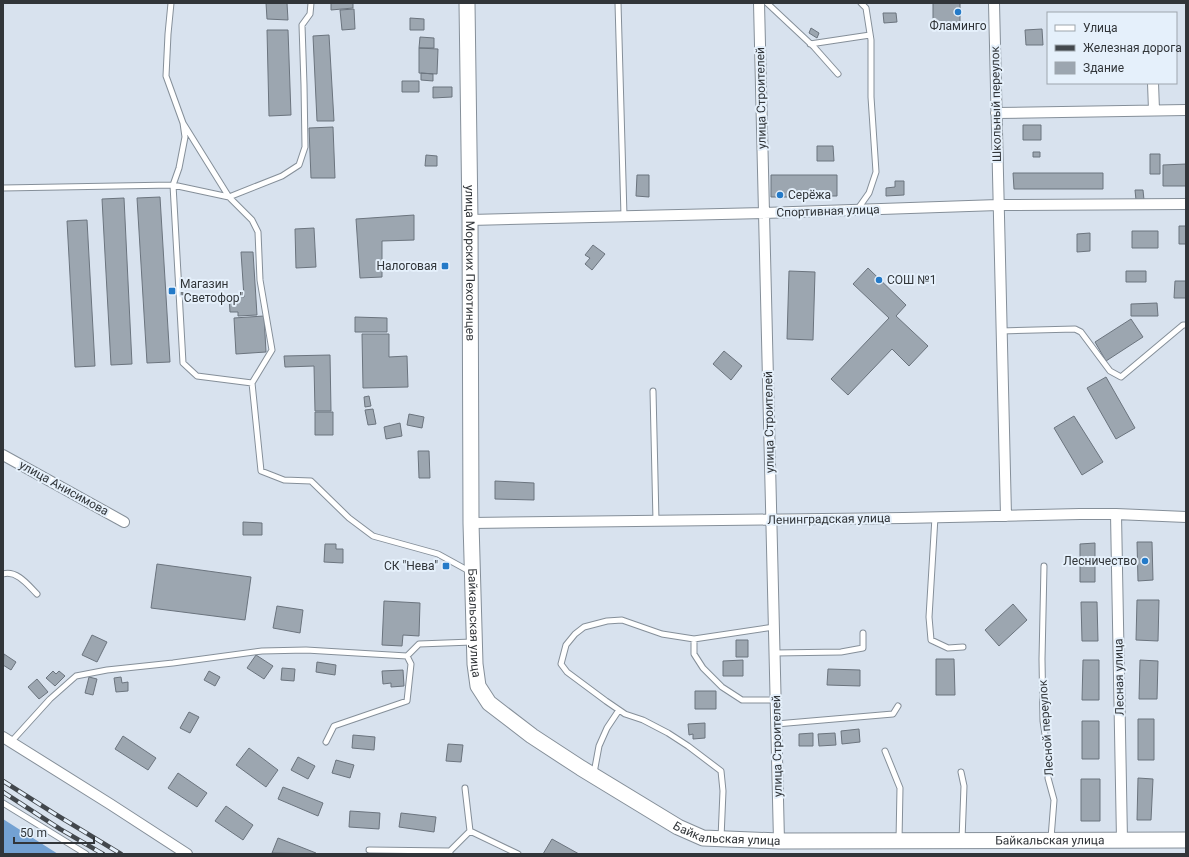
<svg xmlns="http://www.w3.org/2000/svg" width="1189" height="857" viewBox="0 0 1189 857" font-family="Roboto,sans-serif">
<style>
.forest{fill:#73a1d2}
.building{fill:#9ca6b0;stroke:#6b747e}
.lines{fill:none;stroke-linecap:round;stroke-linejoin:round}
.lane-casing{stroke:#858f99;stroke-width:7}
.street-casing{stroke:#858f99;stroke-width:12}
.secondary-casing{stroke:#858f99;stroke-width:17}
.lane{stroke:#fff;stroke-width:5}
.street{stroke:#fff;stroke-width:10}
.secondary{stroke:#fff;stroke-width:15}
.rail-casing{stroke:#43484d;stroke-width:4.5}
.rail{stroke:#e5f0fb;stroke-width:3;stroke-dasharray:9;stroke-linecap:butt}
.poi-dot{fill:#247ac8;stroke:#e5f0fb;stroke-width:1.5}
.labels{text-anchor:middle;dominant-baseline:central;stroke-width:4;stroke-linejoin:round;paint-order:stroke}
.poi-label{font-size:12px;fill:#313539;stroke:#e5f0fb;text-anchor:start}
.street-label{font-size:12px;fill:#313539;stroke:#e5f0fb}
</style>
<rect width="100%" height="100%" fill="#d8e2ee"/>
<!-- forest -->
<path class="forest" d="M3,819l55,35h-55z"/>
<!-- building -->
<path class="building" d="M266,3h21l1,17 -21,-1z
M331,3h22v5l-22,2z
M933,3h27v22h-27z
M354,9l1,20 -13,1 -2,-20z
M883,13h13l1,9 -13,1z
M410,18l14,1v11h-14z
M811,28l8,5 -2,5 -8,-5z
M1042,29l1,16h-17l-1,-15z
M267,30h21l3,85 -22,1z
M329,35l5,86h-17l-4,-85z
M420,37l14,1v10h-15z
M419,48l19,1 -1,25 -18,-1z
M421,73l12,1v7l-12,-1z
M402,81h17v11h-17z
M433,87h19v10l-19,1z
M1023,125h18v15h-18z
M333,127l2,51h-24l-2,-50z
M817,146h16l1,15h-17z
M1033,152h7v5h-7z
M1150,154h10v20h-10z
M426,155l11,1v10h-12z
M1186,164v22h-23v-21z
M1013,173h90v16h-89z
M637,175h12v22l-13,-1z
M771,175h66v21h-7v-4h-16v4h-14v-3h-10v4h-19z
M895,181h9v14l-18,1v-8l9,-1z
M1135,190h8l1,10h-8z
M160,197l10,165 -23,1 -10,-165z
M124,198l8,166 -21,1 -9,-166z
M414,215v25l-32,1v36l-22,1 -4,-59z
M87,220l8,146 -20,1 -8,-146z
M1179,226h7v18h-7z
M314,228l2,39 -20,1 -1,-39z
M1132,231h26v17h-26z
M1090,233v18l-13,1v-18z
M593,245l12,9 -13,16 -7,-6 5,-6 -5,-3z
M241,252h12l4,63 -19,1v-4h-8l-1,-14 15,-1z
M868,268l38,37 -10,11 32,30 -19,20 -17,-17 -44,46 -17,-16 58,-61 -36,-34z
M789,271l26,1 -2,68 -26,-1z
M1126,271h20v11h-20z
M1175,281h11v17h-12z
M1157,303l1,13h-27v-12z
M264,316l2,36 -30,2 -2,-36z
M355,317l32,1v14h-32z
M1131,319l12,18 -37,24 -11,-19z
M362,334h27v23l18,-1 1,31 -45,1z
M724,351l18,15 -11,14 -18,-16z
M330,355l1,56h-16l-1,-45 -29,1 -1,-11z
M1106,377l29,51 -19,11 -29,-51z
M369,396l2,10 -6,1 -1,-10z
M373,409l3,15 -8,1 -3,-15z
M315,412h18v23h-18z
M409,414l15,3 -2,11 -15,-3z
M1074,416l29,46 -21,13 -28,-47z
M400,423l2,13 -16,3 -2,-12z
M418,451h11l1,27h-11z
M495,481l39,2v17l-39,-1z
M243,522l19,1v12h-19z
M1137,542h15l1,38 -15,1z
M1095,543v39h-15v-38z
M325,544h11v5h7v14l-19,-1z
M157,564l94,13 -6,43 -94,-12z
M1137,600h22l-1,41 -22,-1z
M384,601l36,2 -1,33 -16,-1 -1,11 -20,-1z
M1081,602h16l1,39h-16z
M1013,604l14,16 -28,26 -14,-16z
M277,606l26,4 -3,23 -27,-5z
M92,635l15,7 -10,20 -15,-7z
M736,640h12v17h-12z
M4,654l12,8 -5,8 -8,-5z
M256,655l17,11 -9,13 -17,-11z
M936,659h18l1,36h-19z
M743,660v16h-20v-15z
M1083,660h16v40h-17z
M1140,660l18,1 -1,38h-18z
M317,662l19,3 -1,10 -19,-3z
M282,668l13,1 -1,12 -13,-1z
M828,669l32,1v16l-33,-1z
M403,670l1,16 -13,1v-4l-8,1 -1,-13z
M53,671l3,3 3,-3 6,5 -10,10 -9,-8z
M209,671l11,6 -5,9 -11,-6z
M89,677l8,2 -4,16 -8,-2z
M121,677l1,6 6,-1v9l-12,1 -2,-14z
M37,679l11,13 -9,7 -11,-12z
M695,691h21v18h-21z
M189,712l10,5 -9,16 -10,-5z
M1138,719h16v41h-16z
M1082,721h17v38h-17z
M705,723v15l-12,1v-5l-4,1 -1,-11z
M859,729l1,13 -18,2 -1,-13z
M813,733v13h-14v-12z
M835,733l1,12 -17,1 -1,-12z
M353,735l22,2 -1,13 -22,-2z
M123,736l33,22 -8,12 -33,-21z
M448,744l15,1 -2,17 -15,-1z
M249,748l29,22 -12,17 -30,-22z
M298,757l17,9 -7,13 -17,-9z
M336,760l18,5 -4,13 -18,-5z
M178,773l29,20 -10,14 -29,-19z
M1138,778l15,1 -2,41h-14z
M1081,779h19v42h-19z
M283,787l40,16 -5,13 -40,-17z
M226,806l27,19 -10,15 -28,-19z
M350,811l30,2 -1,16 -30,-2z
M401,813l35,4 -2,15 -35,-5z
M278,838l38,15v1l-44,-1z
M552,839l27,15h-36z"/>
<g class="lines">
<!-- lane casing -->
<g class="lane-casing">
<path id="lane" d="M171,3l-3,31 -2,42 17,47 2,14 -6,31 -6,17 10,178 14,13 55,7
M618,3l6,213
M767,3l47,44 24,27
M810,44l60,-9
M183,123l46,74 23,23 6,12 2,48 12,70 -20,33 9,88 23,9 27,1 38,37 24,18 65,18 31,17
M3,188l170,-3 56,12 53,-21 17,-11 6,-18 -1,-62 -2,-60 8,-11 1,-11
M857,210l12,-17 7,-21 -5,-75v-57l-5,-32 -5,-5
M1001,331l74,-2 6,3 29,39 11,6 62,-52h3
M653,391l3,130
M935,517l-6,100 2,23 17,8 15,-1
M1044,566l-2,93 1,62 6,40 -1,17 6,22 -3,38
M3,574c14,-4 25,11 34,20
M694,639v15l9,14 19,19 20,13h34
M775,653l66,-1 22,-4v-15
M776,724l117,-10 5,-8
M11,742l39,-43 26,-23 31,-6 66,-7 89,-12 44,-1 101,6 12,-12 53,-2
M326,742l8,-16 73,-25 4,-37 -4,-8
M885,751l15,37 -1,52
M961,772l3,14 -2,54
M594,773l5,-27 8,-18 12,-18
M3,803l83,51
M470,831l48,23
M721,838l2,-47 -2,-20 -33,-25 -20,-13 -25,-13 -18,-6 -19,-13 -39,-29 -6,-8 5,-19 9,-11 9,-7 23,-6 15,-1 40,14 32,5 80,-12
M369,850l81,1
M450,853v-2l20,-20 -5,-43"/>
</g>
<!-- street casing -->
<g class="street-casing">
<path id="street" d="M759,3l20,838
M994,3l12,513
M1153,83l1,27
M996,113l190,-3
M470,220l294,-7 234,-8 188,-1
M3,455l121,67
M1116,514l6,326
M471,523l433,-5 176,-4h36l70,3
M3,737l107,67 77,50"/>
</g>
<!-- secondary casing -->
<g class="secondary-casing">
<g id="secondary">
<path id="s1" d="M467,3l3,217 1,303 4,141 3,22 11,17 43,33 49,32 97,59 25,11 76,3 407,-1"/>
</g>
</g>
<!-- lane -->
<use href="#lane" class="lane"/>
<!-- street -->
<use href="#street" class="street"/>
<!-- secondary -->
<use href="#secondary" class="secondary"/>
<!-- rail casing -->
<g class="rail-casing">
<path id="rail" d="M3,781l52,33 66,40
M3,792l57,37 43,25"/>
</g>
<!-- rail -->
<use href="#rail" class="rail"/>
</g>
<!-- markers -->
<g class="poi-dot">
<circle cx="958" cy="12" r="4"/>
<circle cx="780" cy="195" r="4"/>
<rect x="441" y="262" width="8" height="8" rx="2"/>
<circle cx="879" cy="280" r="4"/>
<rect x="168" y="287" width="8" height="8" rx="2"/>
<circle cx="1145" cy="561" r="4"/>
<rect x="442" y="562" width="8" height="8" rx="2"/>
</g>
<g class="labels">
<!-- poi labels -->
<g class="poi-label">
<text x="958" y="26" text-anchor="middle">Фламинго</text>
<text x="788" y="195">Серёжа</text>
<text x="437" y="266" text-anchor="end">Налоговая</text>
<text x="887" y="280">СОШ №1</text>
<text x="180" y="284">Магазин<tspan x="180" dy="14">"Светофор"</tspan></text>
<text x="1137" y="561" text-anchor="end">Лесничество</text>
<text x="438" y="566" text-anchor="end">СК "Нева"</text>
</g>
<!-- street labels -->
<g class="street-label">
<text transform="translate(761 98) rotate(-91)">улица Строителей</text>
<text transform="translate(996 104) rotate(-91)">Школьный переулок</text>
<text transform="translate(828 211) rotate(-2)">Спортивная улица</text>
<text stroke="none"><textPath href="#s1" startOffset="260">улица Морских Пехотинцев</textPath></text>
<text transform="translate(769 422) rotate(-91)">улица Строителей</text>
<text transform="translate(64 488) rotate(29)">улица Анисимова</text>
<text transform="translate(829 519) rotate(-1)">Ленинградская улица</text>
<text stroke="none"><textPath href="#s1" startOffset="620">Байкальская улица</textPath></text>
<text transform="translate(1119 677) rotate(-91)">Лесная улица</text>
<text transform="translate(1046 728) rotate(-94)">Лесной переулок</text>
<text transform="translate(777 746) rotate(-91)">улица Строителей</text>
<text stroke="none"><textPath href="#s1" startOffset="980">Байкальская улица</textPath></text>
<text stroke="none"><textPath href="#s1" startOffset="1304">Байкальская улица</textPath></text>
</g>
</g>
<!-- border -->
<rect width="1189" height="857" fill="none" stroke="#313539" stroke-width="8"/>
<!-- legend -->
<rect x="1047" y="12" width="130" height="72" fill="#e5f0fb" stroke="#9da5ad"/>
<rect x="1055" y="25" width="20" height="6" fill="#ffffff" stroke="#9da5ad"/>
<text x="1083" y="32" font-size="12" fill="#313539">Улица</text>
<rect x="1055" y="45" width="20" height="6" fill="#43484d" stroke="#9da5ad"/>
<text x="1083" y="52" font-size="12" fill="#313539">Железная дорога</text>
<rect x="1055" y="62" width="20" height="12" fill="#9ca6b0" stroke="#9da5ad"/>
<text x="1083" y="72" font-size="12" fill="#313539">Здание</text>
<!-- scale -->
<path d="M14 837v6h80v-6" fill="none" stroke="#313539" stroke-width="2"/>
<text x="20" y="837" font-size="12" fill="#313539" stroke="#e5f0fb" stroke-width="3" paint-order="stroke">50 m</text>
</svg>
